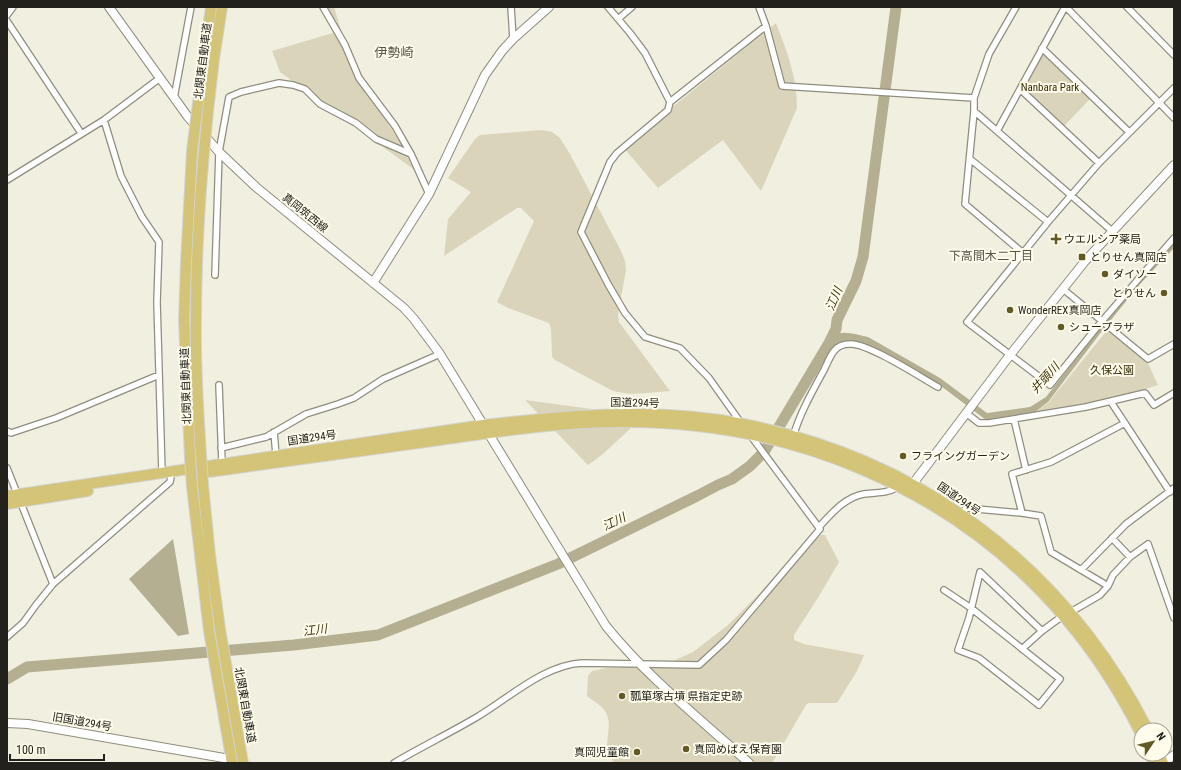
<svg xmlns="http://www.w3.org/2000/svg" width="1181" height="770" viewBox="0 0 1181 770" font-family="'Roboto Condensed','Noto Sans JP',sans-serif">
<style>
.green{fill:#dad5ba}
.water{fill:#b5af91}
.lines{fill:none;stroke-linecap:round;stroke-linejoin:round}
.river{stroke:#b5af91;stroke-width:11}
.secondary-tunnel{stroke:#c8c6b8;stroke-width:8;stroke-dasharray:8 4;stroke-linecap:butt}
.street-casing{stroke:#908d7f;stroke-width:8}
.secondary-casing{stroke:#908d7f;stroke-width:10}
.highway-casing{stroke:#d3d3d1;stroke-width:12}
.street{stroke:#fff;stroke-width:5.5}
.secondary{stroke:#fff;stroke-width:8}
.highway{stroke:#d3c477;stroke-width:10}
.highway-bridge-casing{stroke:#d3d3d1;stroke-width:12;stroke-linecap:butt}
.highway-bridge{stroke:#d3c477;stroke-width:10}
.poi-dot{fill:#625925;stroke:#fffcec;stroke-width:1.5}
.labels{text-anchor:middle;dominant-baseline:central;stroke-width:4;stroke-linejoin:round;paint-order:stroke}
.street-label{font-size:11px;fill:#22211b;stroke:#fffcec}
.park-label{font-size:11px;fill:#342d04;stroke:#fffcec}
.poi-label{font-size:11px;fill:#22211b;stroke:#fffcec;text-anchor:start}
.neighbourhood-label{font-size:12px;fill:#575548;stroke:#fffcec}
.water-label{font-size:12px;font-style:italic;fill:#3d360d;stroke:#fffcec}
.quarter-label{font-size:13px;fill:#575548;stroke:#fffcec}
</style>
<rect width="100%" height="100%" fill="#f1efdf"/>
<!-- green -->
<path class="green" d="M328,7h6l15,49 29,52 42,66 -140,-102 -8,-21 64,-19z
M776,23c11,28 21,54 21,85l-36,83 -38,-51 -65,48 -35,-41z
M1046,55l45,43 -27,28 -38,-35 -2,-5 17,-30z
M542,130l10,2 8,6 10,16 51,97 4,10 1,9 -8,45 1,7 51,69c-18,1 -41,6 -59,-1l-56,-30 -3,-3 -1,-28 -2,-6 -41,-15 -11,-6 37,-81 -13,-13h-4l-73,48 4,-37 23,-27 -23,-14 27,-39 5,-4z
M1108,329l39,32 11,24 -73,24 -51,4 14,-10z
M525,400l119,16 -41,38 -15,11z
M821,535h4l14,27 -20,34 -25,39v5l10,4 60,11 -7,16 -20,32h-28l-3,2 -34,58h-157c-17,-14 0,-33 -9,-50 -3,-7 -13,-12 -19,-17l1,-20 4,-5 14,-3 50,-3 17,-4 20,-9 35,-27 30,-30 39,-43z"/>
<!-- water -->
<path class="water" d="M1174,243v5l-34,36 -38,47 -54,71 -13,10 -49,8 -49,-37 -79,-43c-11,-2 -18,2 -27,8l7,-13 16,-1 14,3 72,41 47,35 43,-6 16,-10 75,-95z
M173,539l16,95 -11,2 -49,-57z"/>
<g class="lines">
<!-- river -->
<path class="river" d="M835,340c12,-5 30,2 41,8
M7,679l20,-12 267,-22 84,-10 180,-71 139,-68 21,-11 14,-6 18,-13 14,-14 65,-109 7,-14 1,-9 19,-39 7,-24 33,-250"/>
<!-- secondary-tunnel -->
<path class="secondary-tunnel" d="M226,759l24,4"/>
<!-- street casing -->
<g class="street-casing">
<path id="street" d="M323,7l22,38 14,33 36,48 16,28 18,40
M511,7l2,32
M608,7l22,26 15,20 25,49
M759,7l7,19 16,60 192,12
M1016,7l-27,47 -15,44v13l-9,93 58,49
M1066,7l108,111
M1127,7l47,48
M7,15l6,-8
M618,19l14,-12
M7,21l74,112
M1042,48l87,84
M1174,88l-75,75 -51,59 -81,100 83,63 52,-64 72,-83
M1020,89l79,74
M174,98l17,-91
M974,111l138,120
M104,120l17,56 21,41 17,25 -2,60 5,171
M997,131l68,-124
M970,159l78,63
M7,180l97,-60 56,-42
M215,275l4,-123 10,-55 12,-5 38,-9 14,2 12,4 15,15 36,19 20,16 35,15
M1063,289l85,70 26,-15
M219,385l3,78
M1111,402l59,90
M966,413l13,10h10l97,-16 59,-14 9,12 20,-12
M1014,419l12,51
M741,423l-32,-45 -29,-30 -35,-11 -20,-24 -17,-29 -27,-52 29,-70 7,-9 44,-37 7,-6 2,-8 96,-76
M7,431l4,2 45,-15 103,-43
M274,432l2,23
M793,437c7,-24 19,-45 31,-67 3,-6 6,-14 10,-19 4,-5 11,-7 16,-7 18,-1 70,33 88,43
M221,448l45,-11 40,-23 32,-10 16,-6 29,-19 57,-25
M7,468l46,116
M1022,513l-10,-39 39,-12 74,-39
M962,514l4,-6 56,5 19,3 10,36 57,34
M819,527c12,-13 26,-30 45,-33 15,-2 21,0 34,-7
M1112,538l18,19
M1081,570l45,-46 48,-36
M944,590l27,18 89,71 -21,26 -60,-47 -21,-8 11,-32 11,-46 62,59 -20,18
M1042,631l15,-11 43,-25 8,-9 5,-11 17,-18 18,-13 26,74
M7,637l16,-14 13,-18 17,-21 117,-102 2,-11
M394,763c27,-16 56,-30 83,-46 32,-19 67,-52 105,-54l117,2 27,-25 94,-111 -69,-93"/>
</g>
<!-- secondary casing -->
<g class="secondary-casing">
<path id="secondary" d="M109,7l79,110 31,35 37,35 148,121 10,11 26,35 166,272c41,51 94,93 143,137
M373,283l56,-89 56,-119 17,-24 11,-12 36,-32
M909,489l101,-134 76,-95 88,-95
M7,723l21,1 196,34
M1163,763l11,-8"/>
</g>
<!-- highway casing -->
<g class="highway-casing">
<path id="highway" d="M197,111l14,-104
M208,111l6,-52 8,-52
M201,455c-3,-45 -6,-91 -5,-136 0,-56 3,-111 8,-167
M190,458l-6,-137 2,-59 6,-111
M200,473c78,-10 156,-21 233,-32 62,-9 124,-19 186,-19 169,-2 335,65 446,196 30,35 55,74 76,116
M203,485l7,70 10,74 23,134
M192,487l17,144 23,132
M7,496l476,-71c85,-10 174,-18 260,-1 179,35 322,143 405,306
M7,504l81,-13
M1150,754l4,9
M1159,754l4,9"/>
</g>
<!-- street -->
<use href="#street" class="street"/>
<!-- secondary -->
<use href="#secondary" class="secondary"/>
<!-- highway -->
<use href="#highway" class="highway"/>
<!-- highway-bridge casing -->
<g class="highway-bridge-casing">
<path id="highway-bridge" d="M192,151l5,-40
M204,152l4,-41
M201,455l2,30
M190,458l2,29"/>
</g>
<!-- highway-bridge -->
<use href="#highway-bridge" class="highway-bridge"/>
</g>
<!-- markers -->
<g class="poi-dot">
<path d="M1054 233h4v4h4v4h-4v4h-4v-4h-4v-4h4z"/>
<rect x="1078" y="253" width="8" height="8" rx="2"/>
<circle cx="1105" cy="274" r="4"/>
<circle cx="1164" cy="293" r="4"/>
<circle cx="1010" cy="310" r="4"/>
<circle cx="1061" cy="327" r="4"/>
<circle cx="903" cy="456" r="4"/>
<circle cx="622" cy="696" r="4"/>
<circle cx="686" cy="749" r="4"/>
<circle cx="637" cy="752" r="4"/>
</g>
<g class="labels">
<!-- street labels -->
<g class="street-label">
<text transform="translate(203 61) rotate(-83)">北関東自動車道</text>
<text transform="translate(305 213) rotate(39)">真岡筑西線</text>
<text transform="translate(186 386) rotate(-92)">北関東自動車道</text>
<text transform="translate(635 403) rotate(1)">国道294号</text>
<text transform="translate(312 438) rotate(-8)">国道294号</text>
<text transform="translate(959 499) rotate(34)">国道294号</text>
<text transform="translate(245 705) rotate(80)">北関東自動車道</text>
<text transform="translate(82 722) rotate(10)">旧国道294号</text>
</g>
<!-- park labels -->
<g class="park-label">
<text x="1050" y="87">Nanbara Park</text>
<text x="1112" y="370">久保公園</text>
</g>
<!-- poi labels -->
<g class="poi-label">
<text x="1064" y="239">ウエルシア薬局</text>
<text x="1090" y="257">とりせん真岡店</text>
<text x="1113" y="274">ダイソー</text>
<text x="1156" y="293" text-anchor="end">とりせん</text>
<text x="1018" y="310">WonderREX真岡店</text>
<text x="1069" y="327">シュープラザ</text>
<text x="911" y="456">フライングガーデン</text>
<text x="630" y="696">瓢箪塚古墳 県指定史跡</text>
<text x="694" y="749">真岡めばえ保育園</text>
<text x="629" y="752" text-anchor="end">真岡児童館</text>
</g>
<!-- neighbourhood labels -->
<g class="neighbourhood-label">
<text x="991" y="256">下高間木二丁目</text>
</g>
<!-- water labels -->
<g class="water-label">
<text transform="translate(834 299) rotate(-67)">江川</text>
<text transform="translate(1045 378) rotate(-48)">井頭川</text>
<text transform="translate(614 522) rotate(-26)">江川</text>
<text transform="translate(315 630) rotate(-7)">江川</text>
</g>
<!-- quarter labels -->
<g class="quarter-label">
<text x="394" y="52">伊勢崎</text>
</g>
</g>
<!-- border -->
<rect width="1181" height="770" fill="none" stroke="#22211b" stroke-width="16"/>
<!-- north arrow -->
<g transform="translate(1153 742) rotate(55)"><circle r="19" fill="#fffcec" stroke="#a7a498"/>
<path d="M0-3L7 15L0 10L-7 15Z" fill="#625925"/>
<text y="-6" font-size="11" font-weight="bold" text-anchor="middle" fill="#22211b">N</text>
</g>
<!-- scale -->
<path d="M10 754v6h94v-6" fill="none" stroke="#22211b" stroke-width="2"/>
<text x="16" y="754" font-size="12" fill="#22211b" stroke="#fffcec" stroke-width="3" paint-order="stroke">100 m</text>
</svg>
